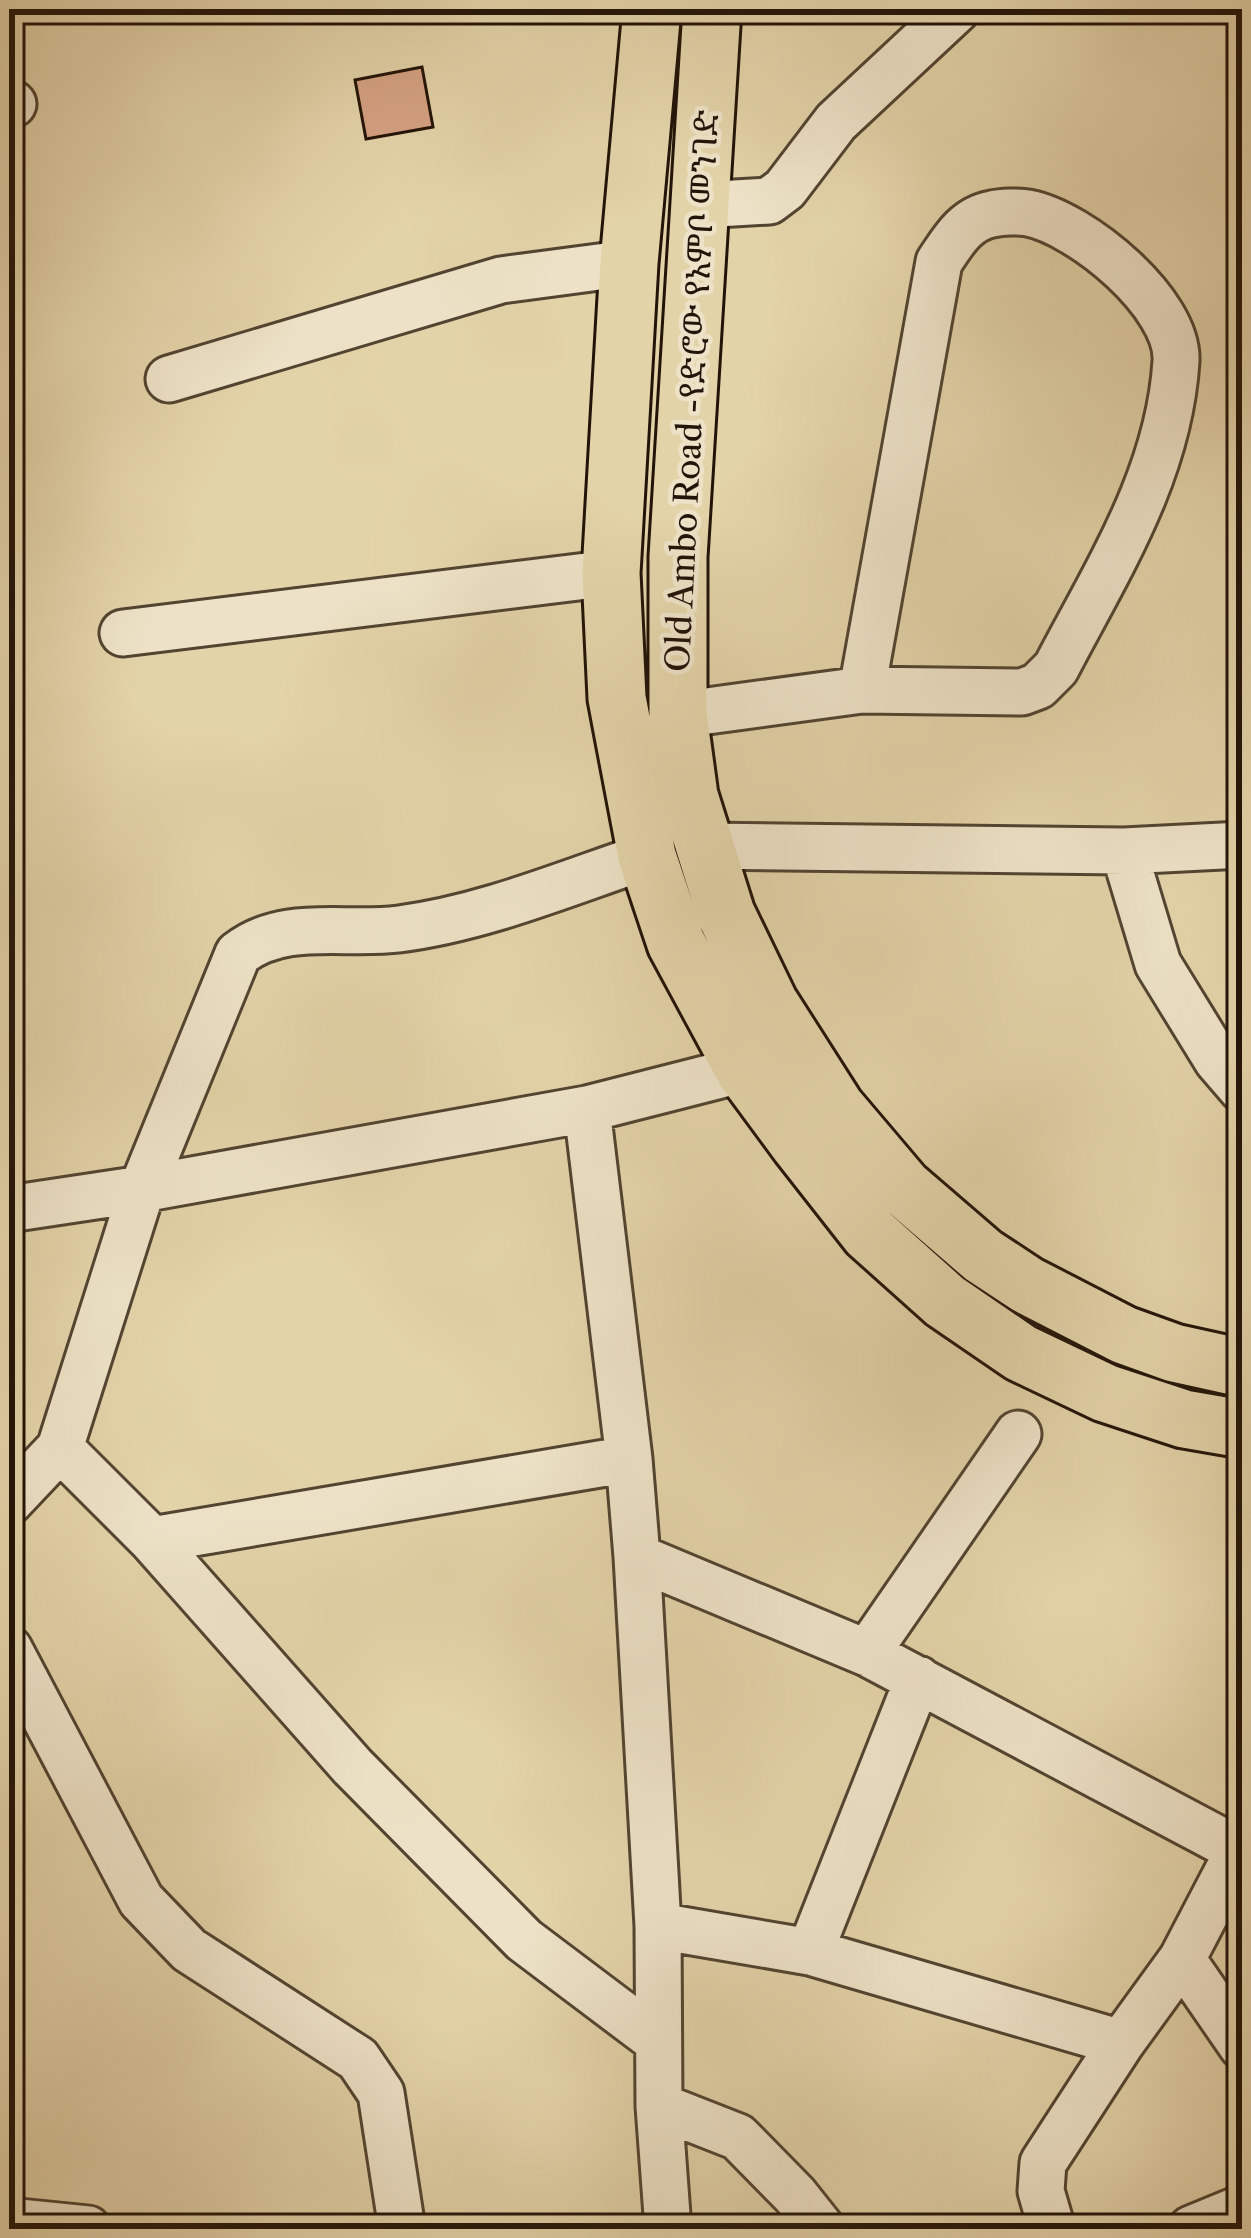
<svg xmlns="http://www.w3.org/2000/svg" width="1251" height="2238" viewBox="0 0 1251 2238" font-family="'Libre Caslon Text','Noto Serif Ethiopic',serif">
<style>
.building{fill:#d4a283;stroke:#221409;stroke-width:3}
.lines{fill:none;stroke-linecap:round;stroke-linejoin:round}
.minor-casing{stroke:#524431;stroke-width:51}
.major-casing{stroke:#221409;stroke-width:63}
.minor{stroke:#ede2c7;stroke-width:45}
.major{stroke:#e3d3a9;stroke-width:57}
.labels{text-anchor:middle;dominant-baseline:central;stroke-width:9;stroke-linejoin:round;paint-order:stroke}
.street-label{font-size:33px;fill:#221409;stroke:#ede2c7}
</style>
<rect width="100%" height="100%" fill="#e3d3a9"/>
<filter id="stains"><feTurbulence type="fractalNoise" baseFrequency=".00167" numOctaves="4"/><feColorMatrix values="0 0 0 0 .2 0 0 0 0 .09 0 0 0 0 .02 0 0 0 .5 -.17"/></filter>
<radialGradient id="worn" r=".72"><stop offset=".6" stop-color="#630" stop-opacity="0"/><stop offset="1" stop-color="#630" stop-opacity=".3"/></radialGradient>
<!-- building -->
<path class="building" d="M422,67l11,60 -67,12 -11,-59z"/>
<g class="lines">
<!-- minor casing -->
<g class="minor-casing">
<path id="minor" d="M9,106l4,-2
M700,205l69,-4 16,-12 51,-67 121,-113
M169,379l332,-99 128,-17
M123,633l488,-60
M678,715l184,-25 160,2 16,-6 18,-18c51,-98 113,-193 120,-307 3,-57 -95,-138 -148,-148 -9,-2 -27,-1 -36,1 -27,5 -39,27 -53,48l-77,428
M704,846l420,5 118,-6
M1124,851l34,113 59,96 25,29
M587,1109l42,350 8,98 21,369 1,180 9,123
M9,1209l133,-20 445,-80 157,-40
M60,1448l92,92 200,226 172,174 134,101
M9,1502l51,-54 82,-259 96,-235c46,-36 106,-18 161,-25 85,-11 168,-46 248,-73
M152,1540l477,-81
M637,1557l230,96 375,199
M9,1649l132,251 48,50 169,109 23,34 21,136
M867,1653l151,-219
M658,1926l152,26 311,91
M810,1952l108,-273
M1182,1959l60,87
M659,2106l79,31 57,58 27,34
M9,2221l79,8
M1052,2229l-11,-38 2,-28 78,-120 61,-84 60,-115
M1191,2229l51,-21"/>
</g>
<!-- major casing -->
<g class="major-casing">
<path id="major" d="M652,9l-23,254 -18,310 6,125 30,158 29,87 68,126 56,76 69,88 76,68 76,52 84,40 79,26 58,10
M712,9l-34,548v158l11,81 37,118 43,89 67,105 67,79 80,69 44,29 97,50 50,18 68,15"/>
</g>
<!-- minor -->
<use href="#minor" class="minor"/>
<!-- major -->
<use href="#major" class="major"/>
</g>
<g class="labels">
<!-- street labels -->
<g class="street-label">
<text transform="translate(692 391) rotate(-87)">Old Ambo Road -የድሮው የአምቦ መንገድ</text>
</g>
</g>
<!-- margin -->
<rect width="1251" height="2238" fill="none" stroke="#e3d3a9" stroke-width="48"/>
<rect x="12" y="12" width="1227" height="2214" fill="none" stroke="#221409" stroke-width="6"/>
<rect x="24" y="24" width="1203" height="2190" fill="none" stroke="#221409" stroke-width="3"/>
<rect width="100%" height="100%" filter="url(#stains)"/>
<rect width="100%" height="100%" fill="url(#worn)"/>
</svg>
